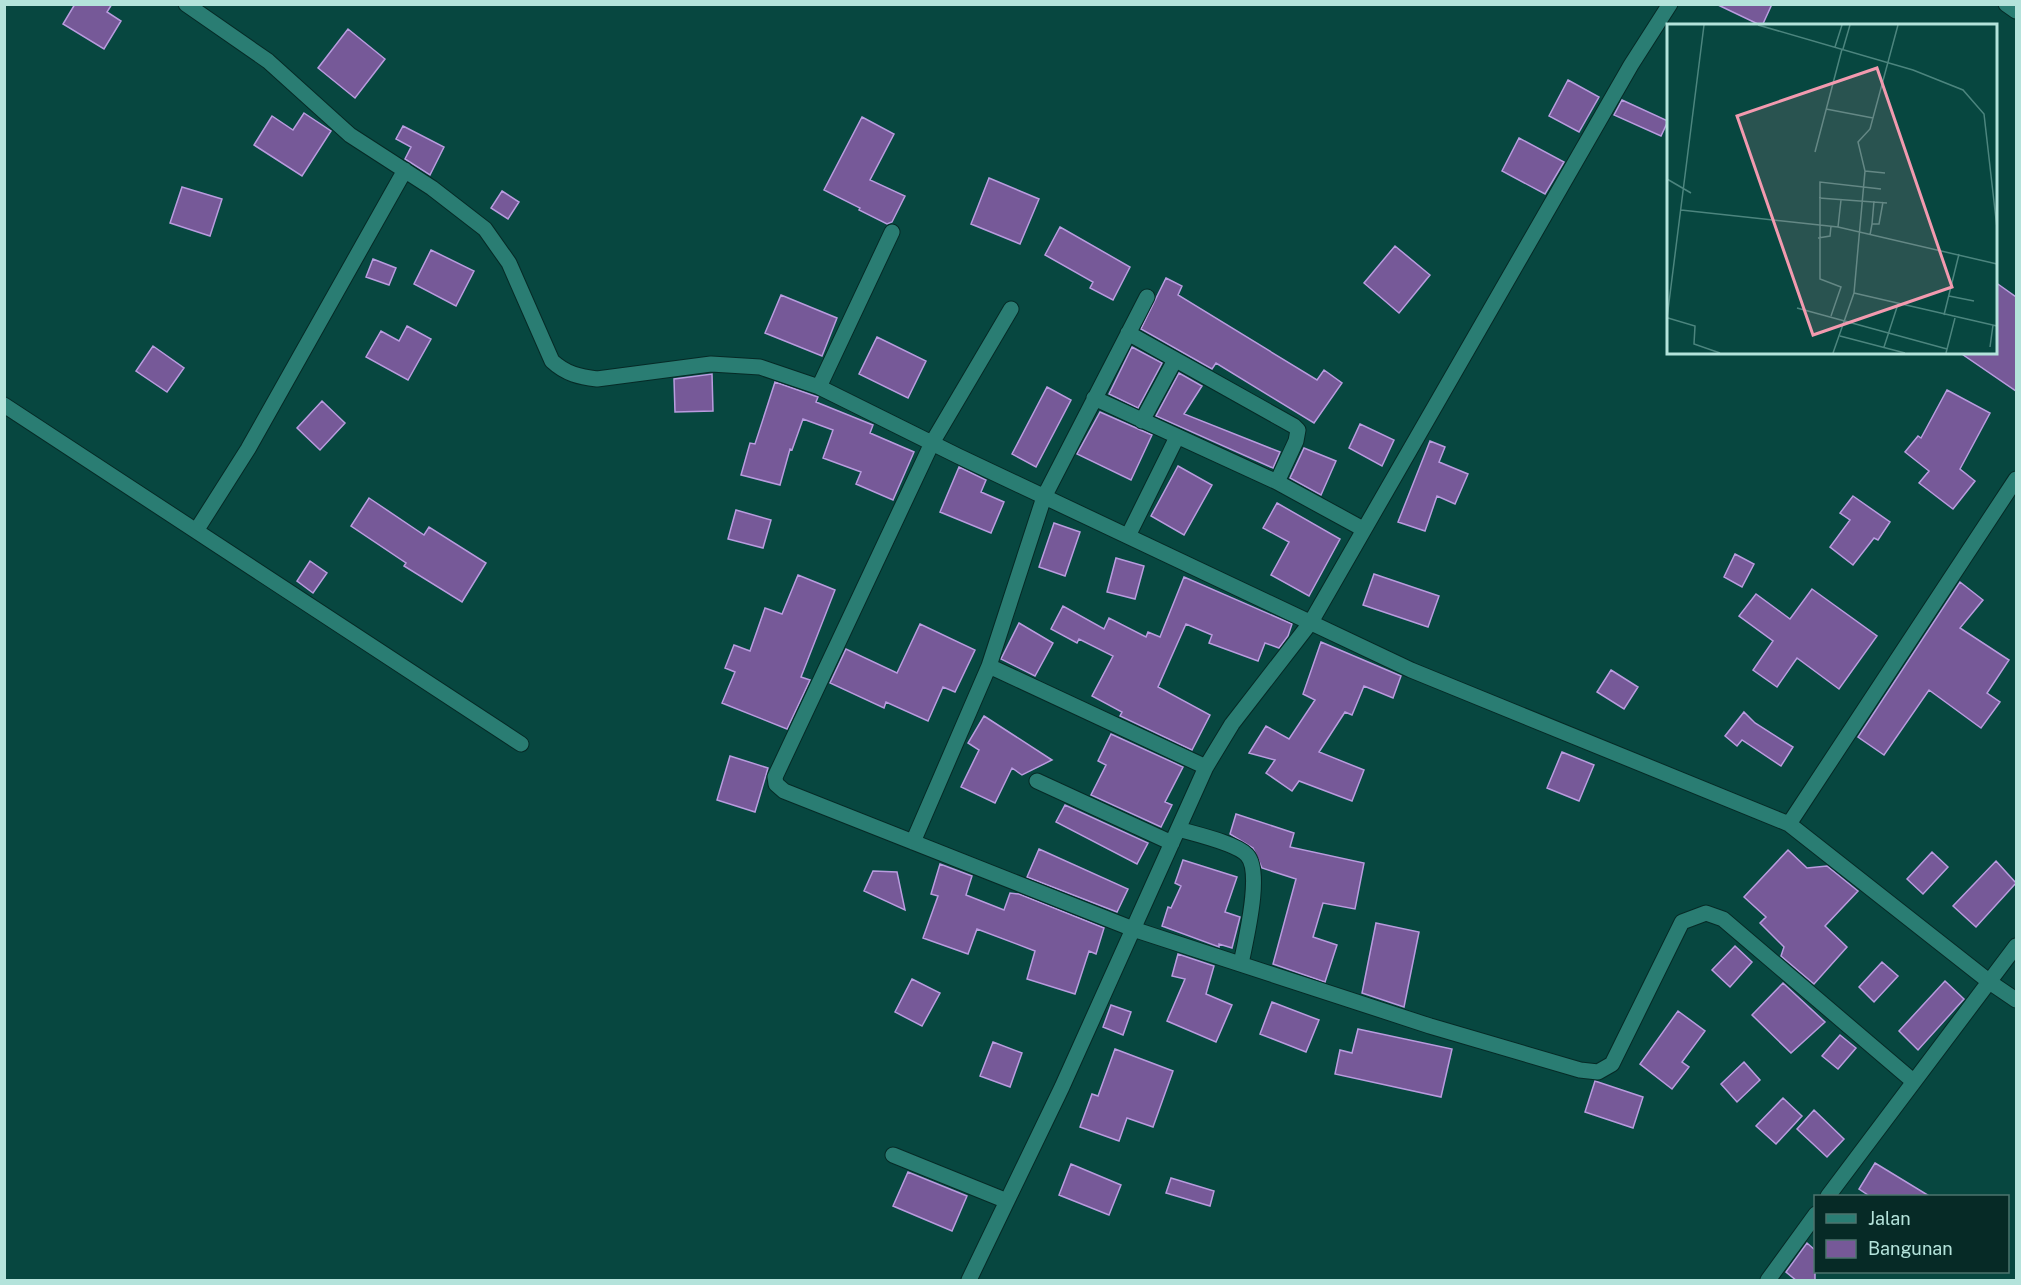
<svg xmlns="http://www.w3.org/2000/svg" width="2021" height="1285" viewBox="0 0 2021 1285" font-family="'Public Sans',sans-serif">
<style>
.building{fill:#765998;stroke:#b99cdf;stroke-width:1.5}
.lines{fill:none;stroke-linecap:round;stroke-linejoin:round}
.minor-casing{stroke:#062a26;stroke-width:17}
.minor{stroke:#2a7d73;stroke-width:15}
.inset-road{fill:none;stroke:#4c857e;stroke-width:1.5}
.view{fill:#f29aaf;fill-opacity:0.15;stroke:#f29aaf;stroke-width:3}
.inset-edge{fill:none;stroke:#b4e3db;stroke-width:3}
</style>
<rect width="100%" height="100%" fill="#074740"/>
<!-- building -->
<path class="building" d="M75,4h37l-5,8 14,9 -17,28 -41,-25z
M1716,4h56l-10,22z
M348,29l37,30 -30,39 -37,-30z
M1568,80l31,17 -20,35 -30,-16z
M1622,100l46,21 -7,15 -47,-21z
M304,113l27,18 -29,45 -48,-31 18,-29 21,14z
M862,117l32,17 -24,46 35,16 -13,26 -5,2 -28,-14 1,-2 -36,-18z
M403,126l41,21 -14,28 -25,-16 6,-12 -15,-8z
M1519,138l45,24 -19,32 -43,-23z
M989,178l50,21 -19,45 -49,-20z
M182,187l40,12 -12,37 -40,-13z
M502,191l17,11 -11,17 -17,-11z
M1060,227l70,40 -17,33 -23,-12 3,-6 -48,-27z
M1395,246l35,29 -31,38 -35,-30z
M431,250l43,21 -18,35 -42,-22z
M373,259l23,9 -7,17 -23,-8z
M1166,278l16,8 -4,9 139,85 7,-10 18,13 -28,40 -98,-60 -4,6 -71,-40z
M1995,282l21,15v94l-57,-39h36z
M781,295l56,23 -15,38 -57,-23z
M407,326l24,13 -23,41 -42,-23 15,-26 18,10z
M877,337l49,24 -18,37 -49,-24z
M153,346l31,22 -17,24 -31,-21z
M1132,347l30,16 -24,45 -29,-14z
M1179,373l23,13 -18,28 96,38 -7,16 -117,-52z
M712,374l1,37 -38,1 -1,-33z
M775,382l40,14 3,1 -2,5 57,23 -3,8 44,19 -21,48 -37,-16 5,-12 -38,-14 10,-28 -30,-11 -11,31 -2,-1 -10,36 -39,-10 9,-32 5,1z
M1047,387l24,13 -35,67 -24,-13z
M1947,390l43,23 -30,56 15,12 -22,28 -34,-26 10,-12 -24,-19 13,-16 3,2z
M322,401l23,22 -25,27 -23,-22z
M1100,412l52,23 -21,45 -54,-26z
M1360,424l34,16 -12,26 -33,-18z
M1430,441l15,6 -6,15 29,12 -13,30 -18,-8 -12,35 -27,-9z
M1304,448l32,13 -15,34 -31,-17z
M1178,466l34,19 -28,50 -33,-19z
M959,467l27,13 -5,12 23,10 -13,31 -51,-21z
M1853,496l37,26 -12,18 -4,-2 -21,27 -23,-18 20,-27 -10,-7z
M369,498l55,37 5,-8 57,36 -24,39 -58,-36 2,-3 -55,-37z
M1277,503l63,36 -31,57 -38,-21 18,-33 -26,-14z
M736,510l35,10 -8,28 -35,-9z
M1054,523l26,9 -15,44 -26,-9z
M1735,554l19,10 -12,23 -18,-10z
M1116,558l28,8 -9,33 -28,-7z
M310,561l17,12 -14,20 -16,-12z
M1374,574l65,22 -11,31 -65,-22z
M798,575l37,15 -34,87 9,3 -23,49 -65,-26 13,-31 -10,-4 9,-23 16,6 15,-43 17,6z
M1184,577l108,47 -4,12 -9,12 -14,-5 -7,18 -49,-18 3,-8 -26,-11 -28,63 52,28 -18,35 -72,-34 2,-4 -30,-16 21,-40 -34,-17 -2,4 -26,-14 12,-23 41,23 5,-11 37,19 2,-5 12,5z
M1960,582l23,18 -23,28 49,32 -22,33 13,9 -19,26 -52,-38 -45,65 -26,-18z
M1812,589l65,47 -38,53 -42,-31 -20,29 -24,-17 20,-29 -34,-25 17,-22 34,25z
M1019,623l34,20 -18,33 -34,-17z
M920,624l55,26 -20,42 -12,-5 -15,34 -42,-19 -2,6 -54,-25 16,-34 51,24z
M1321,642l80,34 -8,22 -29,-12 -12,29 -7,-3 -26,40 45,18 -12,31 -53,-20 -7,10 -26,-18 9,-13 -26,-7 17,-27 23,13 26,-39 -12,-6z
M1611,670l27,17 -14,22 -27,-17z
M1744,712l11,11 38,24 -12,19 -39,-26 -5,6 -12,-10z
M984,716l68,44 -30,15 -10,-7 -17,35 -34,-16 18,-37 -11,-7z
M1111,734l72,33 -18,35 7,3 -11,22 -70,-32 15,-30 -8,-4z
M1562,752l32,13 -15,36 -32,-13z
M730,756l38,12 -13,44 -38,-12z
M1065,805l83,38 -11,21 -81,-42z
M1236,814l58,19 -4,14 74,16 -9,46 -32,-6 -10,34 24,8 -12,37 -52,-18 23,-85 -34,-11 -9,-20 -23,-14z
M1039,849l89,40 -11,23 -90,-35z
M1788,850l19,18 20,-2 31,25 -33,35 22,21 -33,37 -33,-28 3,-9 -24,-24 6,-6 -22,-20z
M1932,852l16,15 -25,27 -16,-15z
M1183,860l54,17 -12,35 15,5 -8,31 -13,-4v3l-57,-21 6,-19 3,1 10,-22 -6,-3z
M1996,861l20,22 -40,44 -23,-21z
M940,864l32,12 -6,19 38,15 6,-17 9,1 85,34 -8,26 -7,-3 -14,43 -48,-15 8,-28 -58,-22 -9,25 -45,-16 15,-42 -7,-2z
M873,871l24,1 8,38 -41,-19z
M1376,923l43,9 -15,75 -42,-14z
M1735,946l17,16 -22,25 -18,-17z
M1178,954l36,12 -8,28 26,11 -16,37 -49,-21 18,-42 -13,-3z
M1882,962l16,14 -24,26 -15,-15z
M912,979l28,14 -18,33 -27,-14z
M1945,981l19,18 -46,51 -19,-19z
M1783,983l42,39 -34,31 -39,-38z
M1272,1002l47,18 -13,32 -46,-18z
M1111,1005l20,7 -8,23 -20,-8z
M1678,1011l27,20 -23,31 7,5 -17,22 -32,-25z
M1358,1029l94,20 -11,48 -106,-23 5,-24 12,3z
M1840,1035l16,13 -18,21 -16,-13z
M993,1042l29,11 -12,34 -30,-11z
M1115,1049l58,22 -20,56 -26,-9 -8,23 -39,-14 12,-33 6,2z
M1744,1062l16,18 -23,22 -16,-18z
M1595,1081l48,16 -10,31 -48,-16z
M1783,1098l19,18 -26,28 -20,-18z
M1814,1110l30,29 -17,18 -30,-28z
M1875,1163l56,34h-60l-12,-8z
M1071,1164l50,21 -12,30 -50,-20z
M908,1172l59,24 -15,35 -59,-25z
M1171,1178l43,13 -4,15 -44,-13z
M1807,1243l8,7v31h-18l-11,-9z"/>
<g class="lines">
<!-- minor casing -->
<g class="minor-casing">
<path id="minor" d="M186,4l82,57 82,74 82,53 53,41 24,34 43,98c14,13 28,16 45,18l114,-15 49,3 59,20 139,69 453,214 378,154 202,159 25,17
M2006,4l10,7
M1011,309l-79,134 -157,334 1,7 8,7 349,138 297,97 150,44 18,2 14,-8 70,-142 24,-9 17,6 190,162
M1128,333l166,93 4,4 -2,11 -19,41 86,47
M819,387l73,-155
M1094,398l183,84
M4,405l517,339
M1142,421l33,-61
M196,531l52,-82 157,-279
M1128,536l49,-99
M989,666l217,101
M1037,781l135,62
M1789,824l227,-345
M1178,829c17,5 58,14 69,26 16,17 -2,87 -6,109
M913,842l76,-176 55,-169 103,-200
M893,1155l114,46
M1828,1196l188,-250
M969,1280l93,-193 144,-320 26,-43 79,-102 320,-557 39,-61
M1768,1280l48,-66"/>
</g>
<!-- minor -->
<use href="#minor" class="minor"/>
</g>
<!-- overview -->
<g transform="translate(1667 24)">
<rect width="330" height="330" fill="#074740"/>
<path class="inset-road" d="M91,1l155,45 50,20 21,24 13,114M168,23l7,-22M176,25l7,-24M159,85l47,9M148,128l27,-103M198,147l20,2M0,155l24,14M152,174l68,5M14,186l157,17 159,37M205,200l2,-23M171,203l3,-27M203,211l2,-11h7l4,-22M151,214l12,-2 1,-10M187,269l143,33M282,272l25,5M130,284l150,41M277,291l15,-61M164,292l10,-29 -21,-8v-97l61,7M0,294l37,-293M1,294l27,8 -1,18 26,9M173,312l65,17M217,323l14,-43M323,323l3,-22M166,329l21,-60 11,-122 -7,-29 12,-13 28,-104M279,329l9,-35"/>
<path class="view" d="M210,44l75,219 -139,48 -76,-219z"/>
<rect width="330" height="330" class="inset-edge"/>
</g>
<!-- border -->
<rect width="2021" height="1285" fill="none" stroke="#b4e3db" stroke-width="12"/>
<!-- legend -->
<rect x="1814" y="1195" width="195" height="78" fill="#062a26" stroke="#4c746e" stroke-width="1.5"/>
<rect x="1826" y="1214" width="30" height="9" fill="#2a7d73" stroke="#4c746e" stroke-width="1.5"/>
<text x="1868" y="1225" font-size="18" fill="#b4e3db">Jalan</text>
<rect x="1826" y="1240" width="30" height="18" fill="#765998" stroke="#4c746e" stroke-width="1.5"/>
<text x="1868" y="1255" font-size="18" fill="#b4e3db">Bangunan</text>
</svg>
